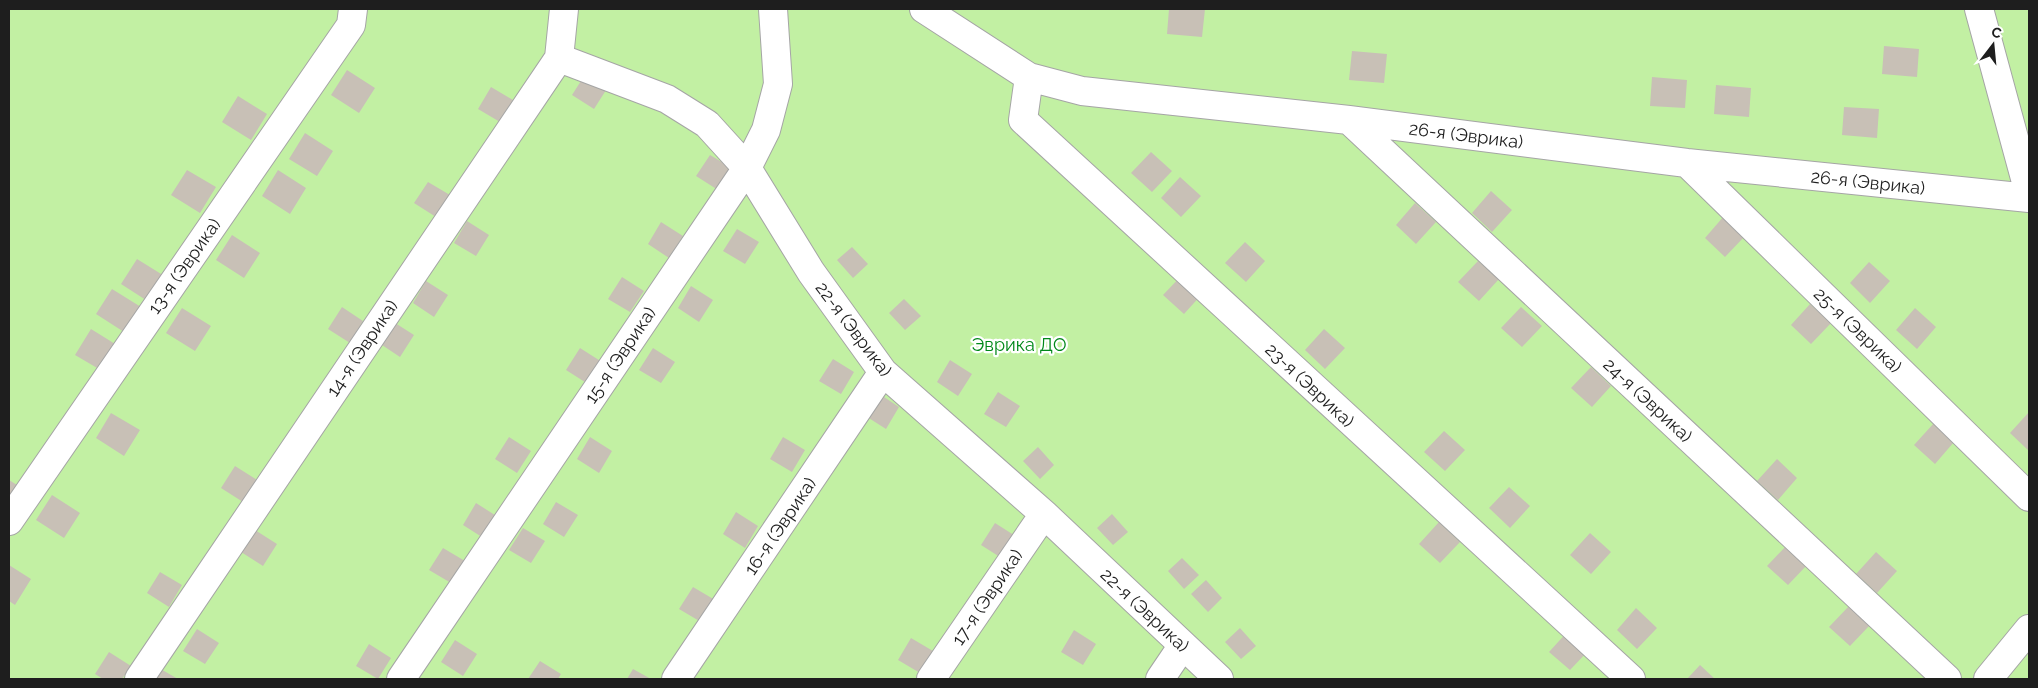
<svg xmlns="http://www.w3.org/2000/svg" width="2038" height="688" viewBox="0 0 2038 688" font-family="Raleway,sans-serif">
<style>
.grass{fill:#c2f0a3}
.building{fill:#c8c0b6}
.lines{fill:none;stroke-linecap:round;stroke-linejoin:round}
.minor-casing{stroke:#a5a5a5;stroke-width:30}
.minor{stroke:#fff;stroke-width:28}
.labels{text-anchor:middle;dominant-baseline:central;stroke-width:4.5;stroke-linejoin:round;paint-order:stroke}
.street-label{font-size:18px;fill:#1e1e1e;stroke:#fff}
.park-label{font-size:18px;fill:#008819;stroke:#fff}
</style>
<rect width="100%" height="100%" fill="#f0ede3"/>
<!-- grass -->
<path class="grass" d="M9,9h2020v670h-2020z"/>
<!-- building -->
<path class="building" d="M1169,9h36l-3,28 -35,-3z
M1884,46l35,3 -2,28 -35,-3z
M1352,51l35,3 -3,29 -35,-3z
M347,70l28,18 -16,25 -28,-18z
M586,73l22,14 -14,22 -22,-14z
M1652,77l35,3 -2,28 -35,-2z
M1716,85l35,3 -2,29 -35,-3z
M491,87l22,13 -13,22 -22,-13z
M238,96l29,18 -16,26 -29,-18z
M1844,107l35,2 -2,29 -35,-3z
M305,133l28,18 -16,25 -28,-17z
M1151,152l21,19 -20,21 -21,-19z
M710,155l22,13 -14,22 -22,-14z
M187,170l29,17 -16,26 -29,-18z
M278,170l28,18 -16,26 -28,-18z
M1180,177l21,19 -20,21 -20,-19z
M428,182l22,13 -14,22 -22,-14z
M1491,191l21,19 -20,22 -20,-19z
M1415,203l21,19 -20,22 -20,-19z
M1724,216l21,20 -20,21 -20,-19z
M467,221l22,14 -13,21 -22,-13z
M661,222l22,14 -14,22 -21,-14z
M737,229l22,13 -14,22 -22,-13z
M232,235l28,18 -16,25 -28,-18z
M1245,242l20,19 -19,21 -21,-19z
M852,247l16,17 -15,14 -16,-18z
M137,259l29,18 -17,25 -28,-18z
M1478,261l21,18 -20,22 -21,-19z
M1869,262l21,19 -20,22 -20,-20z
M1183,274l20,19 -19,21 -21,-19z
M622,277l22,14 -14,21 -22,-13z
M426,281l22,14 -14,22 -21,-14z
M691,286l22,14 -14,22 -21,-14z
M112,289l29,18 -17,25 -28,-18z
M904,299l17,17 -16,14 -16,-17z
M1810,304l21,19 -20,21 -20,-19z
M342,307l21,14 -13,22 -22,-14z
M1521,307l21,19 -20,21 -21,-19z
M182,308l29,18 -16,25 -29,-18z
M1915,308l21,19 -19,22 -21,-19z
M392,321l22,14 -14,22 -21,-14z
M91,329l29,18 -16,25 -29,-17z
M1324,329l21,19 -20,21 -20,-19z
M580,348l22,14 -14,22 -22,-14z
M653,348l22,14 -14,21 -22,-13z
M833,359l21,13 -13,22 -22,-13z
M950,360l22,14 -14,22 -21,-14z
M1591,367l20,19 -19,21 -21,-19z
M998,392l22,14 -14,21 -22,-13z
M878,393l21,14 -13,22 -22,-14z
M2029,412v39l-19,-18z
M111,413l29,17 -16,26 -28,-18z
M1934,423l20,19 -19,22 -21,-19z
M1444,431l21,19 -20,21 -21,-19z
M509,437l22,14 -14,22 -22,-14z
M590,437l22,14 -13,22 -22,-14z
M783,437l22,13 -13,22 -22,-13z
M1038,447l16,18 -14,14 -17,-18z
M1777,459l20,19 -19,22 -21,-19z
M235,466l22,14 -14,22 -22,-14z
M9,480l13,8 -13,20z
M1509,487l21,19 -20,22 -21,-20z
M52,495l28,18 -16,25 -28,-18z
M556,502l22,13 -14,22 -21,-13z
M476,503l22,14 -13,22 -22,-14z
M736,512l22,14 -13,22 -22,-14z
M1112,514l16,18 -15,13 -16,-17z
M1439,522l21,20 -20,21 -21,-19z
M995,523l22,14 -14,22 -22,-14z
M523,528l22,13 -14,22 -22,-13z
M255,530l22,14 -14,22 -22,-14z
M1590,533l21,19 -20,22 -21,-19z
M1787,545l21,19 -20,21 -21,-19z
M443,548l22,13 -14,22 -22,-13z
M1876,552l21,19 -20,22 -21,-19z
M1182,558l17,17 -15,14 -16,-18z
M9,565l22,14 -16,26 -6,-4z
M160,572l22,13 -13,22 -22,-14z
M1206,580l16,18 -14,14 -17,-18z
M693,587l22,13 -14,22 -22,-13z
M1849,606l21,19 -20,21 -21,-19z
M1636,608l21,20 -20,21 -20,-19z
M1240,628l16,18 -15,13 -16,-17z
M197,629l22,14 -14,21 -22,-13z
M1074,630l22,14 -13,21 -22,-13z
M1569,630l21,19 -20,21 -21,-18z
M911,638l22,13 -13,22 -22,-13z
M455,640l22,14 -14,22 -22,-14z
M369,644l22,14 -13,21 -22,-13z
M109,652l22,14 -9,13h-19l-8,-5z
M540,661l21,13 -3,5h-30z
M1700,665l15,14h-28z
M159,668l19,11h-26z
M633,669l18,10h-24z"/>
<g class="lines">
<!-- minor casing -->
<g class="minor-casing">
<path id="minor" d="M924,9l105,68 53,14 267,29 338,43 342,35
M1979,9l50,184
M559,58l108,41 40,25 40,44 64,104 72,100 161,142 175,165
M1029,77l-6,43 608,559
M1349,120l598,559
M1687,163l342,334
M9,521l342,-496 2,-16
M139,679l420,-621 5,-49
M401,679l346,-511 19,-38 12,-46 -5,-75
M676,679l207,-307
M931,679l113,-165
M1160,679l23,-34
M1988,679l41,-50"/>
</g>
<!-- minor -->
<use href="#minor" class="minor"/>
</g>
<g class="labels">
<!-- street labels -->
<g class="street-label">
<text transform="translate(1466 135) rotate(7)">26-я (Эврика)</text>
<text transform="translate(1868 182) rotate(6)">26-я (Эврика)</text>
<text transform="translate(184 266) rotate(-55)">13-я (Эврика)</text>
<text transform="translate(854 329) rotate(53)">22-я (Эврика)</text>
<text transform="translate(1858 330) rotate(44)">25-я (Эврика)</text>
<text transform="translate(362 348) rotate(-56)">14-я (Эврика)</text>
<text transform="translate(620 355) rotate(-56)">15-я (Эврика)</text>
<text transform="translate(1310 385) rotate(43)">23-я (Эврика)</text>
<text transform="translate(1648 400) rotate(43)">24-я (Эврика)</text>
<text transform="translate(780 526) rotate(-56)">16-я (Эврика)</text>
<text transform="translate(987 597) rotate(-56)">17-я (Эврика)</text>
<text transform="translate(1145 610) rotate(43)">22-я (Эврика)</text>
</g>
<!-- park labels -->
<g class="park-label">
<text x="1019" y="344">Эврика ДО</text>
</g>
</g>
<!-- border -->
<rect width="2038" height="688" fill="none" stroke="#1e1e1e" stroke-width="20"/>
<!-- north arrow -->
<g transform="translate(1993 45) rotate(16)" stroke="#ffffff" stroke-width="4" paint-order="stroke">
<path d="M0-4L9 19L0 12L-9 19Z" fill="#1e1e1e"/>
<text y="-8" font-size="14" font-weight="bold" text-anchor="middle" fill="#1e1e1e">С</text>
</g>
</svg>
